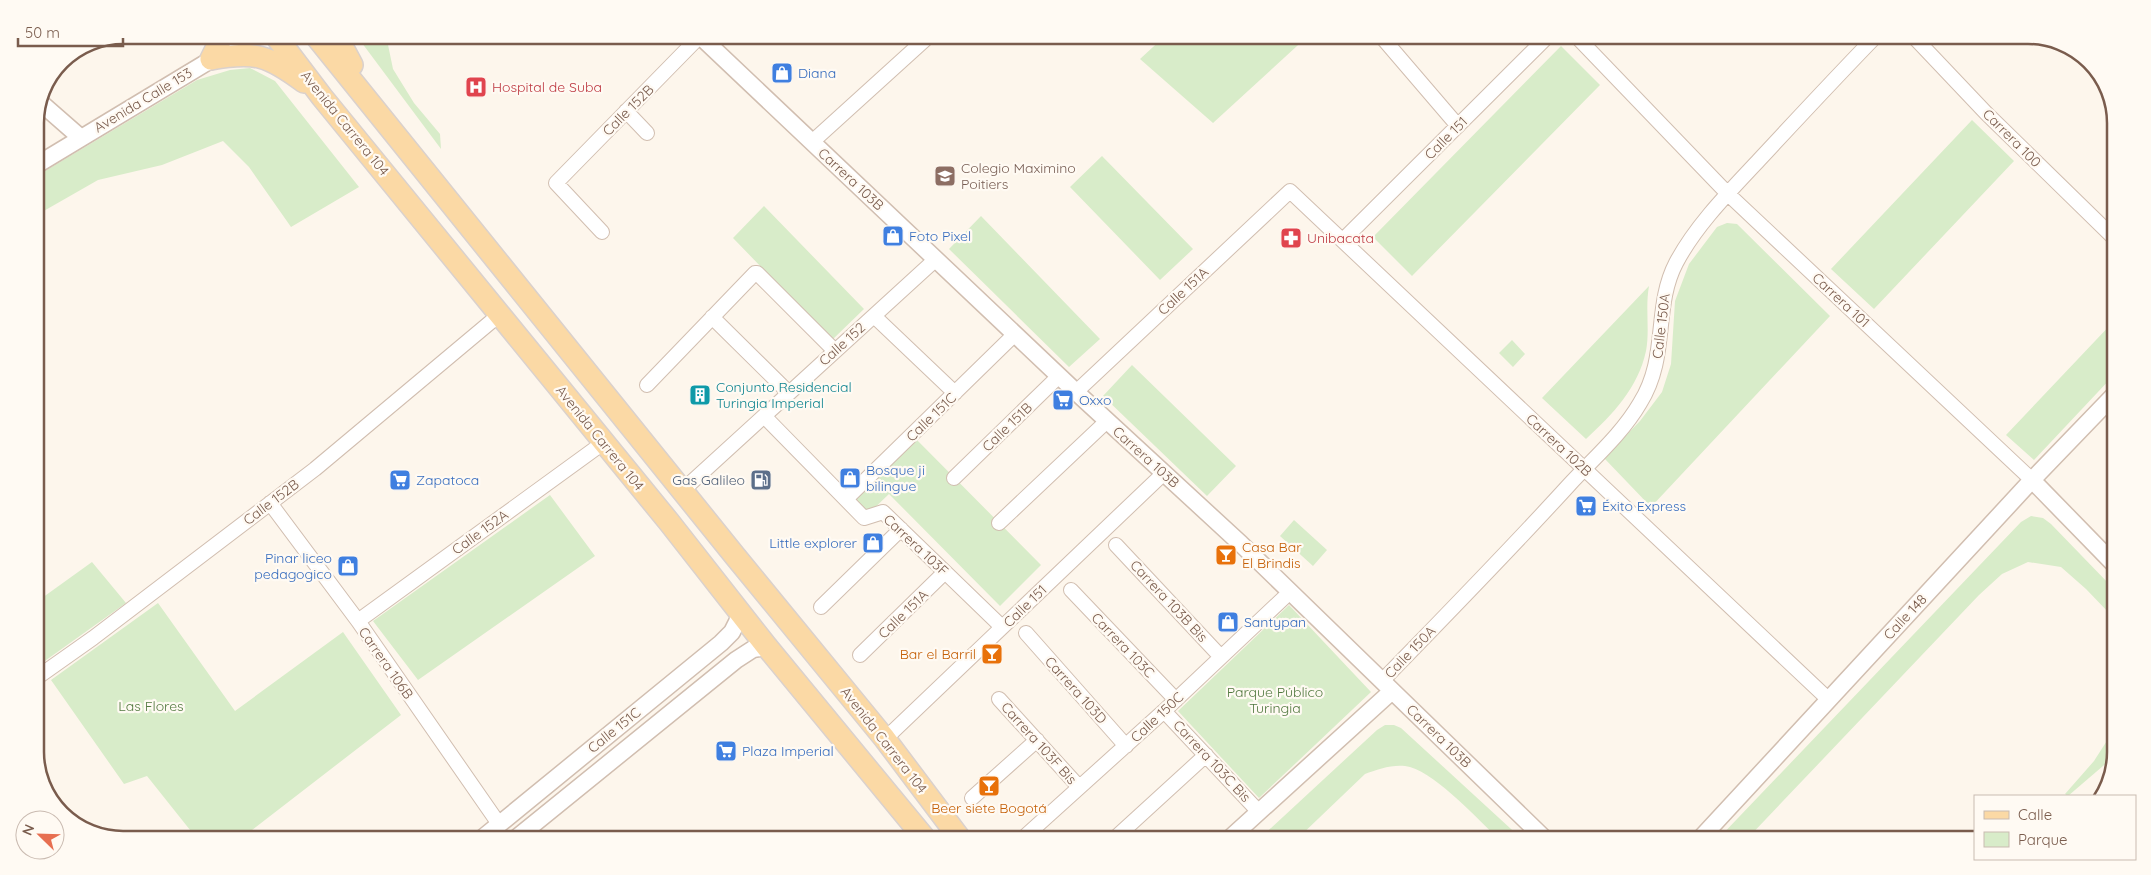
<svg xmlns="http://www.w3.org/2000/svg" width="2151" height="875" viewBox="0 0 2151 875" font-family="Quicksand,sans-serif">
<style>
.green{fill:#d8ecc9}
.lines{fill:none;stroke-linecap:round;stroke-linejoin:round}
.minor-casing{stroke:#d1beb0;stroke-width:16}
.tertiary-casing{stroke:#d1beb0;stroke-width:19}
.primary-casing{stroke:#dad1cd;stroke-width:24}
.minor{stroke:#fff;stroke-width:14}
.tertiary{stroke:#fff;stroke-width:16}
.primary{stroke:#fbd9a5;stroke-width:21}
.labels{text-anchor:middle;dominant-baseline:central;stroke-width:4.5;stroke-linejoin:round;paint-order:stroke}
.shop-label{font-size:14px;fill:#366cbe;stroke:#fffaf3;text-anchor:start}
.health-label{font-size:14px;fill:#be3a42;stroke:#fffaf3;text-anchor:start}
.street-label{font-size:14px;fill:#7a5c4d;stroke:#fffaf3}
.education-label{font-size:14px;fill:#785e54;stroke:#fffaf3;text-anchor:start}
.culture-label{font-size:14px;fill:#0d838f;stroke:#fffaf3;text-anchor:start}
.service-label{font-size:14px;fill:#4e5e75;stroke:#fffaf3;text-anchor:end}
.food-label{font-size:14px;fill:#c56008;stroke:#fffaf3;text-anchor:start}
.park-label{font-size:14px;fill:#537a41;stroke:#fffaf3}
.rim{fill:none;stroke:#7a5c4d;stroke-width:2.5}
</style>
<rect width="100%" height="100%" fill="#fdf6ec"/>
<!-- green -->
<path class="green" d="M356,35h30l7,34 21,34 26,31 1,15z
M1166,35h143l-96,88 -73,-64z
M1561,46l39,39 -188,191 -39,-39z
M250,68l25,13 84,106 -68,40 -42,-60 -26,-26 -61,24 -64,15 -63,36v-39l162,-97 33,-10z
M1972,120l42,41 -140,148 -43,-40z
M1102,156l91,93 -33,31 -90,-93z
M764,206l100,103 -32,31 -99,-102z
M981,216l119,123 -31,28 -120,-118z
M1727,223l10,1 93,92 -179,191 -47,-49 36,-37 22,-29 9,-28 4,-63 14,-37 28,-37z
M1649,286c-4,22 1,44 -3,65 -8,37 -33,63 -60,88l-44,-41z
M2114,321l-1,55 -79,84 -28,-25z
M1512,340l13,14 -12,13 -14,-14z
M1132,365l104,101 -29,30 -104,-100z
M912,435l129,130 -41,41 -111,-112 -25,24 -18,-19z
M550,495l45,61 -177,124 -45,-59z
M2031,516l12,2 8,6 60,62v29l-25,-26 -25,-22 -33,-5 -26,12 -23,21 -233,245h-29l304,-318z
M1294,520l33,30 -14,16 -33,-30z
M92,562l34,41 -91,65v-65z
M158,603l77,108 108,-79 58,83 -162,125h-41l-51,-64 -23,8 -73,-104z
M1289,605l82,87 -112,106 -81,-87z
M1385,725h9l7,3 122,112h-23c-23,-21 -61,-64 -90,-73 -14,-4 -32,2 -45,7l-69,66h-38l119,-110z
M2110,736v24l-42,36 -3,-2 29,-33z"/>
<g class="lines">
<!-- minor casing -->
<g class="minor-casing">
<path id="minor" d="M1380,35l78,91
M1575,35l153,159 304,286
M1912,35l74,78 129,126
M626,111l21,22
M812,142l118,-107
M602,232l-46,-49 144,-147
M1343,240l206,-205
M874,316l81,77
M712,317l77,76
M647,385l108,-112h2l78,78
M1076,392l214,-201 538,508
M764,416l100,102 19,-6 119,115
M954,478l105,-102
M683,490l253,-231
M846,499l169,-165
M270,503l88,118 141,203
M999,523l108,-102
M1116,545l105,112
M1071,590l105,110
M821,607l80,-78
M358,621l245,-178
M1026,633l100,113
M860,655l85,-83
M35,679l58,-41 222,-169 184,-154
M1382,681c63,-65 126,-129 187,-196 24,-26 53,-51 71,-82 29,-46 13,-96 36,-140 20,-38 54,-72 83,-103 39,-42 78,-84 118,-125
M999,699l80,88
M1164,711l95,101
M885,739l279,-266
M972,798l65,-58
M1021,840l143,-129 126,-119
M1113,840l93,-85"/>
</g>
<!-- tertiary casing -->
<g class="tertiary-casing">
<path id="tertiary" d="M699,35l377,357 165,152 305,296
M41,103l40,35
M35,166l217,-131
M2032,480l80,82
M480,840l241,-197 11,-11 9,-18
M514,840l222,-180 17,-11 14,-2
M1228,840l164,-149
M1699,840l333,-360 81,-84"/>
</g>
<!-- primary casing -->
<g class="primary-casing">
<path id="primary" d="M275,35l47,62 347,425 98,125 159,193
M315,35l420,521 150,183 76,101
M336,35l16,30
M211,59c44,-8 57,-4 93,23
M211,59l12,-24"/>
</g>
<!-- minor -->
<use href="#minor" class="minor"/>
<!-- tertiary -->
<use href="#tertiary" class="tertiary"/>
<!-- primary -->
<use href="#primary" class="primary"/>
</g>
<!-- icons -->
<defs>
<g id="shop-square" transform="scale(1.125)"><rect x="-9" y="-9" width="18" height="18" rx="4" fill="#3f7fe0" stroke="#fffaf3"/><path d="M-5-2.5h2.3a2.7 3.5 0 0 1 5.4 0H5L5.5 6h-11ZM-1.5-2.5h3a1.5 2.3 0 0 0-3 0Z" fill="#fff"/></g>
<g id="hospital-square" transform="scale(1.125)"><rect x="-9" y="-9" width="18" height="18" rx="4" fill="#e0444e" stroke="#fffaf3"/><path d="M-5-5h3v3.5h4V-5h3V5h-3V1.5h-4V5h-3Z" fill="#fff"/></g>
<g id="school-square" transform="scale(1.125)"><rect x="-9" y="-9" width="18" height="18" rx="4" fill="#8d6e63" stroke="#fffaf3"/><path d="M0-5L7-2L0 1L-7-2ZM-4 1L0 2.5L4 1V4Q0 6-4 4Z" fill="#fff"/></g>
<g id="pharmacy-square" transform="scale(1.125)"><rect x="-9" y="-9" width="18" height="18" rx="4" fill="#e0444e" stroke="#fffaf3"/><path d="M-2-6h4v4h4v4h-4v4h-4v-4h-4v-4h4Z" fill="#fff"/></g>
<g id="building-square" transform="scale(1.125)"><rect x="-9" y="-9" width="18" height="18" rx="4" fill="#0f9aa8" stroke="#fffaf3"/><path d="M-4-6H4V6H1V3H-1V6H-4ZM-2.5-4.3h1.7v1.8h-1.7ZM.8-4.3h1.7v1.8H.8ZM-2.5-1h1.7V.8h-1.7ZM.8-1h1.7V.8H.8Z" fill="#fff"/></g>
<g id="supermarket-square" transform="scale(1.125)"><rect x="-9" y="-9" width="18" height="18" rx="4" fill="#3f7fe0" stroke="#fffaf3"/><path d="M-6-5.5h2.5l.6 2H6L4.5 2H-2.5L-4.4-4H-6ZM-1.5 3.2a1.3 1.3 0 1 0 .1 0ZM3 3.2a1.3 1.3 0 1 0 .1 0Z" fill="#fff"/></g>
<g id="fuel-square" transform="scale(1.125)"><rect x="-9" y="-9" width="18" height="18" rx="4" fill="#5c6f8a" stroke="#fffaf3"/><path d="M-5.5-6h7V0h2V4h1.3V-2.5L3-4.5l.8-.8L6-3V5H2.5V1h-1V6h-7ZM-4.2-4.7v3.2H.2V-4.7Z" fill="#fff"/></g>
<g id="bar-square" transform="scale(1.125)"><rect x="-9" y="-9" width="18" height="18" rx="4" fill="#e8710a" stroke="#fffaf3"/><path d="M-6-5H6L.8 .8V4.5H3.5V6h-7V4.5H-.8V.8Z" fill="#fff"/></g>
</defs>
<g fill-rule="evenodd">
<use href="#shop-square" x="782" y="73"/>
<use href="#hospital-square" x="476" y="87"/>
<use href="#school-square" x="945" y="176"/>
<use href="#shop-square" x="893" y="236"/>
<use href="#pharmacy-square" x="1291" y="238"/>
<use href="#building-square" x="700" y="395"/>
<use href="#supermarket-square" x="1063" y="400"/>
<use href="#shop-square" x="850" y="478"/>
<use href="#supermarket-square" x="400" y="480"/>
<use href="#fuel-square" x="761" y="480"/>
<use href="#supermarket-square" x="1586" y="506"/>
<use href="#shop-square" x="873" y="543"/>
<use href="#bar-square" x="1226" y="555"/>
<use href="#shop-square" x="348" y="566"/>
<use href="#shop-square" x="1228" y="622"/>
<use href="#bar-square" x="992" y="654"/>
<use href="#supermarket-square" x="726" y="751"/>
<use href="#bar-square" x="989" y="786"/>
</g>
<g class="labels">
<!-- shop labels -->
<g class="shop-label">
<text x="798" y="73">Diana</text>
<text x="909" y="236">Foto Pixel</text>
<text x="1079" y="400">Oxxo</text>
<text x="866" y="470">Bosque ji<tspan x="866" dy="16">bilingue</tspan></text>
<text x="416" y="480">Zapatoca</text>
<text x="1602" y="506">Éxito Express</text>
<text x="857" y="543" text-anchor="end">Little explorer</text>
<text x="332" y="558" text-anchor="end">Pinar liceo<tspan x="332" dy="16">pedagogico</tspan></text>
<text x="1244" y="622">Santypan</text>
<text x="742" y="751">Plaza Imperial</text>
</g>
<!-- health labels -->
<g class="health-label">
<text x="492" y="87">Hospital de Suba</text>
<text x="1307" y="238">Unibacata</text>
</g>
<!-- street labels -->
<g class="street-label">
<text transform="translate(143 100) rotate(-31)">Avenida Calle 153</text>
<text transform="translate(628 110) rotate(-45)">Calle 152B</text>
<text transform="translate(345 123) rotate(51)">Avenida Carrera 104</text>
<text transform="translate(1446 138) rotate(-45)">Calle 151</text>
<text transform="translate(2012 138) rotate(45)">Carrera 100</text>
<text transform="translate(851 179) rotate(43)">Carrera 103B</text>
<text transform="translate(1183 291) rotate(-43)">Calle 151A</text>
<text transform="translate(1841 300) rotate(43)">Carrera 101</text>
<text transform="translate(1661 326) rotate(-83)">Calle 150A</text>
<text transform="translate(842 344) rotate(-42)">Calle 152</text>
<text transform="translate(931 417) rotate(-44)">Calle 151C</text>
<text transform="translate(1007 427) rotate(-44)">Calle 151B</text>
<text transform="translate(600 438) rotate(51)">Avenida Carrera 104</text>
<text transform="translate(1559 445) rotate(43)">Carrera 102B</text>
<text transform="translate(1146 457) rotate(42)">Carrera 103B</text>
<text transform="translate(271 502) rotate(-37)">Calle 152B</text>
<text transform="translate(480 532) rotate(-36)">Calle 152A</text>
<text transform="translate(916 545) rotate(43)">Carrera 103F</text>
<text transform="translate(1169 601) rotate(47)">Carrera 103B Bis</text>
<text transform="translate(1025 606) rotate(-44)">Calle 151</text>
<text transform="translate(903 614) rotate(-44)">Calle 151A</text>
<text transform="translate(1905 617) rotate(-47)">Calle 148</text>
<text transform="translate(1123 645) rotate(46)">Carrera 103C</text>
<text transform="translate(1410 652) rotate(-46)">Calle 150A</text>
<text transform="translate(386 663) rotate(55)">Carrera 106B</text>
<text transform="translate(1076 690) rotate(48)">Carrera 103D</text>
<text transform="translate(1157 717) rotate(-43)">Calle 150C</text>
<text transform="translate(614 730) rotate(-39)">Calle 151C</text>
<text transform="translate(1439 736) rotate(44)">Carrera 103B</text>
<text transform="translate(884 740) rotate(52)">Avenida Carrera 104</text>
<text transform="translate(1039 743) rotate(48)">Carrera 103F Bis</text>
<text transform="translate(1212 761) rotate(47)">Carrera 103C Bis</text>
</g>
<!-- education labels -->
<g class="education-label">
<text x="961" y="168">Colegio Maximino<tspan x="961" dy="16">Poitiers</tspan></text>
</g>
<!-- culture labels -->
<g class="culture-label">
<text x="716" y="387">Conjunto Residencial<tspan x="716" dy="16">Turingia Imperial</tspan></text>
</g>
<!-- service labels -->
<g class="service-label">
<text x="745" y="480">Gas Galileo</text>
</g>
<!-- food labels -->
<g class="food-label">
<text x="1242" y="547">Casa Bar<tspan x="1242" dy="16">El Brindis</tspan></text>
<text x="976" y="654" text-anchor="end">Bar el Barril</text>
<text x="989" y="808" text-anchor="middle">Beer siete Bogotá</text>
</g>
<!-- park labels -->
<g class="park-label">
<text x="1275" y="692">Parque Público<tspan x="1275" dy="16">Turingia</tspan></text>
<text x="151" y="706">Las Flores</text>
</g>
</g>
<!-- crop -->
<path d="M0 0H2151V875H0ZM123 44H2028A79 79 0 0 1 2107 123V752A79 79 0 0 1 2028 831H123A79 79 0 0 1 44 752V123A79 79 0 0 1 123 44Z" fill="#fffaf3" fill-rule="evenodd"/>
<path class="rim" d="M123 44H2028A79 79 0 0 1 2107 123V752A79 79 0 0 1 2028 831H123A79 79 0 0 1 44 752V123A79 79 0 0 1 123 44Z"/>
<!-- legend -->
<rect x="1974" y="795" width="162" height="65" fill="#fffaf3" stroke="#cabbb1"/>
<rect x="1984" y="811" width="25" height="8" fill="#fbd9a5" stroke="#cabbb1"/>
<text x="2018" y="820" font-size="15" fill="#7a5c4d">Calle</text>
<rect x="1984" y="832" width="25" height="15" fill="#d8ecc9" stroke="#cabbb1"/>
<text x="2018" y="845" font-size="15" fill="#7a5c4d">Parque</text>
<!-- north arrow -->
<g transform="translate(40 835) rotate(293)"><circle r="24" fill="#fffaf3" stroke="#cabbb1"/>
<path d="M0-4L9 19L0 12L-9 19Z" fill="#e76f51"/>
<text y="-8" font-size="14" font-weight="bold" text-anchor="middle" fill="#7a5c4d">N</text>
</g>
<!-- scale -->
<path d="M18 38v8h105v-8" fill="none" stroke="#7a5c4d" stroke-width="2.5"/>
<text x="25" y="38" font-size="15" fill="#7a5c4d" stroke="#fffaf3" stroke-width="4" paint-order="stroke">50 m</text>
</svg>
